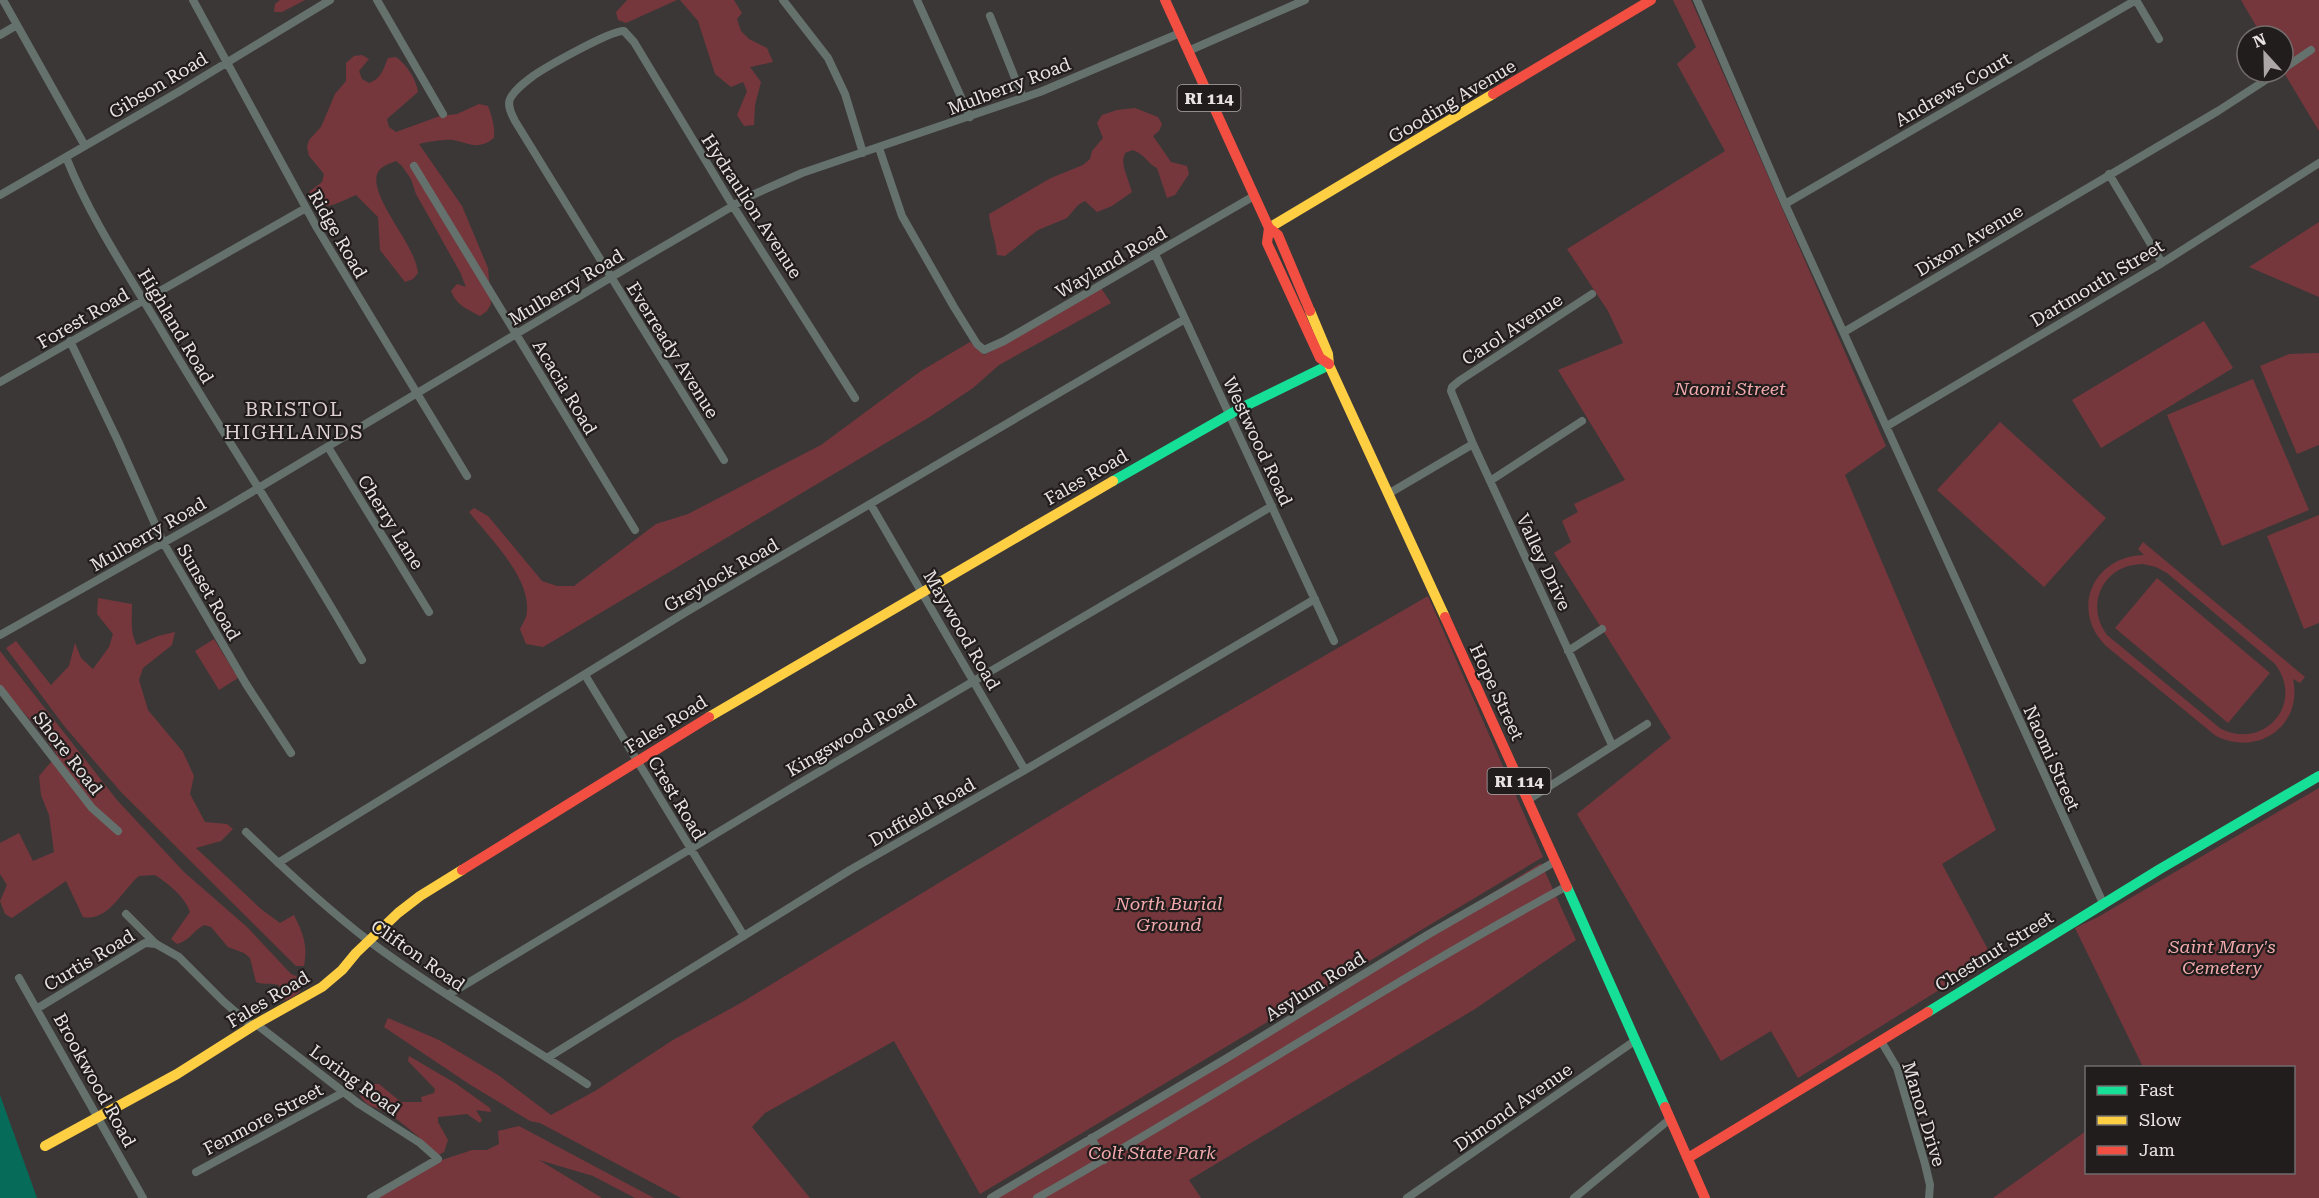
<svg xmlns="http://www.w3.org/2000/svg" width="2319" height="1198" viewBox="0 0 2319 1198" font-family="'Roboto Serif',serif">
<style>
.green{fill:#75373c;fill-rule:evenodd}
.water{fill:#066b59}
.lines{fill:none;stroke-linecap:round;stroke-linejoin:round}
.street{stroke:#65716d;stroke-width:8}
.fast{stroke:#16e098;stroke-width:10}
.slow{stroke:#ffcf43;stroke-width:10}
.jam{stroke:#f24e42;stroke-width:10}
.labels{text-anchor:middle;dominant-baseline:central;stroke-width:4.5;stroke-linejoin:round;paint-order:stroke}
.shield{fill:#221d1d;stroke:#aea8a8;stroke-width:1.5}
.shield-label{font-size:16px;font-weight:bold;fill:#eae3e3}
.street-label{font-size:18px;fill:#eae3e3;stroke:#221d1d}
.park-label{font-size:18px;font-style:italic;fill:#f3aaac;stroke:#221d1d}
.neighbourhood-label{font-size:20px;letter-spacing:1.5px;fill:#ddcfcf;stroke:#221d1d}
</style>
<rect width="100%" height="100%" fill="#3c3737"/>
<!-- green -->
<path class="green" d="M280,0h25l-23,12h-8l1,-8z
M627,0h50l-51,23 -8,-3 -2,-8z
M680,0h54l8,13 -5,6 4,12 8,8 18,9 6,14 -23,5 11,15 -6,23 -1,20 -10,1 -7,-11 10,-24 -4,-9 -12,5 -16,-13 -17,-53z
M1673,0h18l195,446 -41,29 151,355 -54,34 50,93 -194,121 -27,-47 -50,30 -144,-247 94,-76 -117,-185 17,-11 -9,-21 16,-9 -4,-8 51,-24 -67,-110 65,-27 -15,-32 -41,-62 158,-98 -48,-87 19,-17z
M2241,0h78v131l-36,-60v-35l-24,-1v-4z
M362,55l7,4 -10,12 3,8 7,4c12,-4 14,-13 19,-25l8,-1c11,8 20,22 22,35l-31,27 2,8 7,5 44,-16 17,-2 22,-10 9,2c4,11 7,20 6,32 -17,13 -24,5 -41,2 -7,-1 -26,2 -34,4l43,62 26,62 3,36 -4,7 -7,5c-13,-7 -24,-11 -29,-25l6,-7 9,3 -6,-15 -44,-78 -5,-15 -9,-13 -6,-5c-7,3 -16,5 -19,13 -7,25 38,69 41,99l-5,6 -8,3 -25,-32 -2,-33 -22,-22c-18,7 -36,22 -47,-3l13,-10 2,-8 -15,-18 -2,-9 2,-7 12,-13 14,-33 11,-13v-18l8,-7z
M1135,108l23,9 4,7 -3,7 -6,5 18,26 16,4 2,8 -14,21 -8,3 -10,-30c-11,-6 -10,-12 -24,-18l-8,3 -2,7 1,8 8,24 -20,14 -15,6 -12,-11 -7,4 -11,13 -29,12 -33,26 -8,-1c-1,-15 -7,-27 -8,-41l62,-36 32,-13 7,-6 2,-8 11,-13 -6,-15 5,-8 15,-5z
M2319,222v75l-70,-30z
M1101,288l10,15 -112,62 -26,23 -45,30 -385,229 -17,-3 -6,-15c3,-6 7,-12 7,-18 3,-34 -38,-74 -58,-99l5,-4 14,8 54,65 15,5h17l82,-62 32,-10 133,-69 100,-74 49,-29 14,13z
M2204,321l29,47 -132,80 -29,-48z
M2319,353v92l-22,9 -37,-88 29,-12z
M2253,379l56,131 -87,36 -55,-131z
M2000,422l106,96 -62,69 -107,-97z
M2319,515v108l-15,6 -37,-93z
M2143,542l162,135 -5,6 -7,-4c10,47 -35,78 -77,57l-110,-90c-37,-37 -12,-90 38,-91l-6,-6zM2143,564l13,3 11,6 108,91c30,39 -10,86 -54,65l-114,-94c-23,-31 -3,-71 36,-71z
M2157,578l113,95 -42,50 -113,-95z
M1428,596l115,261 -563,337 -86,-153 -129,72 -13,14 58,71h-129l-141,-75 -10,-2 -61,-37 -85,-57 4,-9 51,22 59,35 53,40 44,-24 78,-51 66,-36 355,-215z
M98,598l34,6c0,13 -2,30 5,41l21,-9 17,-4 -3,13 -29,23 -4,12 9,30 35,42 11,24 -4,18 15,28 22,2 6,5 -12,12 -25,7 65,61 19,14 14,-8c9,19 14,29 10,51h-8l-175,-174 -56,-65 -59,-79 10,-7 35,44 18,-19 6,-23 6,15 12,11 16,-22 4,-13 -16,-20z
M214,639l24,39 -19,12 -24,-39z
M0,651l117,149 67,72 63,55 44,47 14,6c-2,12 -10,17 -22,21l-8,-2 6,-6 -2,-8c-8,-2 -15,0 -23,-3l-6,-24 -6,-5 -16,-6 -17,-20 -7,-2c-11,6 -15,16 -27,19l-6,-5 19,-27c-5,-15 -21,-28 -35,-37l-16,1c-17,14 -30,46 -56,41l-17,-36 -54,37 -7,-4 -5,-13 7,-16 -7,-11v-31l19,-10 14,28 21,-9 -5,-37 -8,-20 -2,-19 18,-21 -15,-22 -42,-47z
M2319,788v410h-326l93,-67v41h208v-104l-151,-1 -68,-139 23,-11z
M1541,863l35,77 -101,69 -286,171 12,18h-211l237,-140z
M409,1056l46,27 35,25 1,4 -15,-2 6,10 -2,3 -13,-9 -29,3v5l10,18 -4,12 -7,4c-13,-15 -35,-35 -52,-44 -8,-4 -19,-6 -24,-15 -3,-5 0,-8 2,-13h16l22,18h21l-1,-5 13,-4 1,-4 -27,-28z
M519,1126l135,72h-19l-42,-22 -54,-16 63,38h-226l63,-37 33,-11h15l12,-6 -1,-13z"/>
<!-- water -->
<path class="water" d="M0,1095l37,103h-37z"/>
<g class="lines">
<!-- street -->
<path class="street" d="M3,0l82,146
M193,0l124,228 150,248
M377,0l66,114
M783,0l45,58 17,36 18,59
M917,0l53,117
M1697,0l88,204 318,699
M2136,0l23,39
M990,16l33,82
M0,35l17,-10
M1188,51l117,-51
M2283,69l28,-19
M879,148l23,68 52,91 23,37 7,6 20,-9 250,-145
M66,157c23,58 58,111 90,164 67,114 141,224 206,339
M414,166l221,364
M2109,174l53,89
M0,195l180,-104 150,-91
M1785,204l351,-204
M1155,254l179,387
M1592,294l-133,87 -7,6 -1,4 22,53 139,301
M1844,332l374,-221 60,-39
M70,341l48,100 45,101 83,142 45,69
M0,382l306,-174
M1887,426l275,-163 157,-100
M328,447l101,165
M724,460l-209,-339c-3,-6 -8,-15 -5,-22 4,-9 15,-17 23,-23 13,-9 78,-46 91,-45l10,11 99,164 122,192
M1490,481l92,-60
M1388,494l85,-50
M871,505l154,265
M0,635l225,-127 410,-245 115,-67 52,-23 238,-81 140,-59
M1568,651l34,-22
M585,675l159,261
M0,689l92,119 26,23
M1528,800l119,-76
M246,832c39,38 80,76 123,109 70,52 146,95 218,143
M278,863l408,-251 499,-293
M126,914l30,30 23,13 45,45 28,24
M19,978l124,220
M448,995l347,-209 477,-280
M38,1008l107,-65 11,1
M256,1024l103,80 61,39 18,16 -67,39
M1881,1041l16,27 28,96 5,21 -1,13
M547,1058l303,-188 175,-100 290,-171
M1091,1138l13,22
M196,1172l148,-80
M991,1198l236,-140 202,-124 127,-73
M1037,1198c178,-101 350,-214 530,-312
M1407,1198l229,-158
M1574,1198l96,-79"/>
<!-- fast -->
<path class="fast" d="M1113,481l126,-72 90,-44
M1567,887l98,220
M1928,1012l232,-143 159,-93"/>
<!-- slow -->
<path class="slow" d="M1269,228l224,-134
M1310,311l18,43 1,11 116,252
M709,717l404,-236
M45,1146l132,-72 79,-50 66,-37 20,-17 14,-17 42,-40 22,-17 42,-26"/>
<!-- jam -->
<path class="jam" d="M1165,0l104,228 9,7 32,76
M1493,94l158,-94
M1269,228l-2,15 53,115 9,6
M1445,617l122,270
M462,870l247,-153
M1665,1107l40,91
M1688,1158l240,-146"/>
</g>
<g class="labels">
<!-- shield labels -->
<g class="shield">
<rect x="1177.5" y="85" width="63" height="26" rx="4.5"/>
<rect x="1487.5" y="768" width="63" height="26" rx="4.5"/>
</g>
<g class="shield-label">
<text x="1209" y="98">RI 114</text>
<text x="1519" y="781">RI 114</text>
</g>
<!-- street labels -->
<g class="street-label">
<text transform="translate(158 85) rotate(-31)">Gibson Road</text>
<text transform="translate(1009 86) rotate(-21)">Mulberry Road</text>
<text transform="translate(1953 89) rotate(-30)">Andrews Court</text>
<text transform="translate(1452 101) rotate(-31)">Gooding Avenue</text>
<text transform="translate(752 206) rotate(57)">Hydraulion Avenue</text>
<text transform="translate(338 234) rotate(60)">Ridge Road</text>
<text transform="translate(1969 240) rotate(-31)">Dixon Avenue</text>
<text transform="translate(1111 262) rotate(-30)">Wayland Road</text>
<text transform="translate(2097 283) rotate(-31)">Dartmouth Street</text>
<text transform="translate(566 287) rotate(-31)">Mulberry Road</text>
<text transform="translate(83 318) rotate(-30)">Forest Road</text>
<text transform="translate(176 326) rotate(59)">Highland Road</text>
<text transform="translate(1512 329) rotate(-33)">Carol Avenue</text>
<text transform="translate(673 350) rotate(58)">Everready Avenue</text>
<text transform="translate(565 387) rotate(59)">Acacia Road</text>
<text transform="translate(1258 441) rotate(65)">Westwood Road</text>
<text transform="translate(1086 477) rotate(-30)">Fales Road</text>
<text transform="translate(391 522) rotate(58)">Cherry Lane</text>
<text transform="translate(148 534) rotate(-30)">Mulberry Road</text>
<text transform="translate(1544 562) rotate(65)">Valley Drive</text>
<text transform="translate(721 575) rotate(-30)">Greylock Road</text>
<text transform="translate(209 592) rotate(60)">Sunset Road</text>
<text transform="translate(962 630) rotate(60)">Maywood Road</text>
<text transform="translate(1497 692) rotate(65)">Hope Street</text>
<text transform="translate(666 724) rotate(-32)">Fales Road</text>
<text transform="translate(851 735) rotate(-30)">Kingswood Road</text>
<text transform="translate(68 753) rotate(52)">Shore Road</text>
<text transform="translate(2052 758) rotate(66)">Naomi Street</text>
<text transform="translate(677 798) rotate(59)">Crest Road</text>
<text transform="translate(922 812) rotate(-30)">Duffield Road</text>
<text transform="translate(1994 951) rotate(-32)">Chestnut Street</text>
<text transform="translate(418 955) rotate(35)">Clifton Road</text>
<text transform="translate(89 960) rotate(-31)">Curtis Road</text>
<text transform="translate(1315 986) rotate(-32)">Asylum Road</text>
<text transform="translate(268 999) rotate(-31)">Fales Road</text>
<text transform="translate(95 1080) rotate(61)">Brookwood Road</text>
<text transform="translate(355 1080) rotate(36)">Loring Road</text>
<text transform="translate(1513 1107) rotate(-35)">Dimond Avenue</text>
<text transform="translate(1924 1114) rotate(73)">Manor Drive</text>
<text transform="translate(263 1119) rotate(-28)">Fenmore Street</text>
</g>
<!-- park labels -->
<g class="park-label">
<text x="1730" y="388">Naomi Street</text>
<text x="1169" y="903">North Burial<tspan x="1169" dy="21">Ground</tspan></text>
<text x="2222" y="946">Saint Mary's<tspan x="2222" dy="21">Cemetery</tspan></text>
<text x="1152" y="1152">Colt State Park</text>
</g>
<!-- neighbourhood labels -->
<g class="neighbourhood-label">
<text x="294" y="409">BRISTOL<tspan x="294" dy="23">HIGHLANDS</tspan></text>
</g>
</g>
<!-- legend -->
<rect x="2085" y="1066" width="210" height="108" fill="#221d1d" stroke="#726c6c" stroke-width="1.5"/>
<rect x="2097" y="1086" width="30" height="9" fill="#16e098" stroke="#726c6c" stroke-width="1.5"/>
<text x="2139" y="1096" font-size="18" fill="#eae3e3">Fast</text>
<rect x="2097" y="1116" width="30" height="9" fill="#ffcf43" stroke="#726c6c" stroke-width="1.5"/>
<text x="2139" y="1126" font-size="18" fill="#eae3e3">Slow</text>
<rect x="2097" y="1146" width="30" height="9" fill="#f24e42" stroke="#726c6c" stroke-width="1.5"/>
<text x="2139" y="1156" font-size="18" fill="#eae3e3">Jam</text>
<!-- north arrow -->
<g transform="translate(2265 54) rotate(338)"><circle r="28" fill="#221d1d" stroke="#726c6c" stroke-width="1.5"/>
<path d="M0-4.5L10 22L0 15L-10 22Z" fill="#ada7a7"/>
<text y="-9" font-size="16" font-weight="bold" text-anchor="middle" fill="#eae3e3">N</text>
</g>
</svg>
